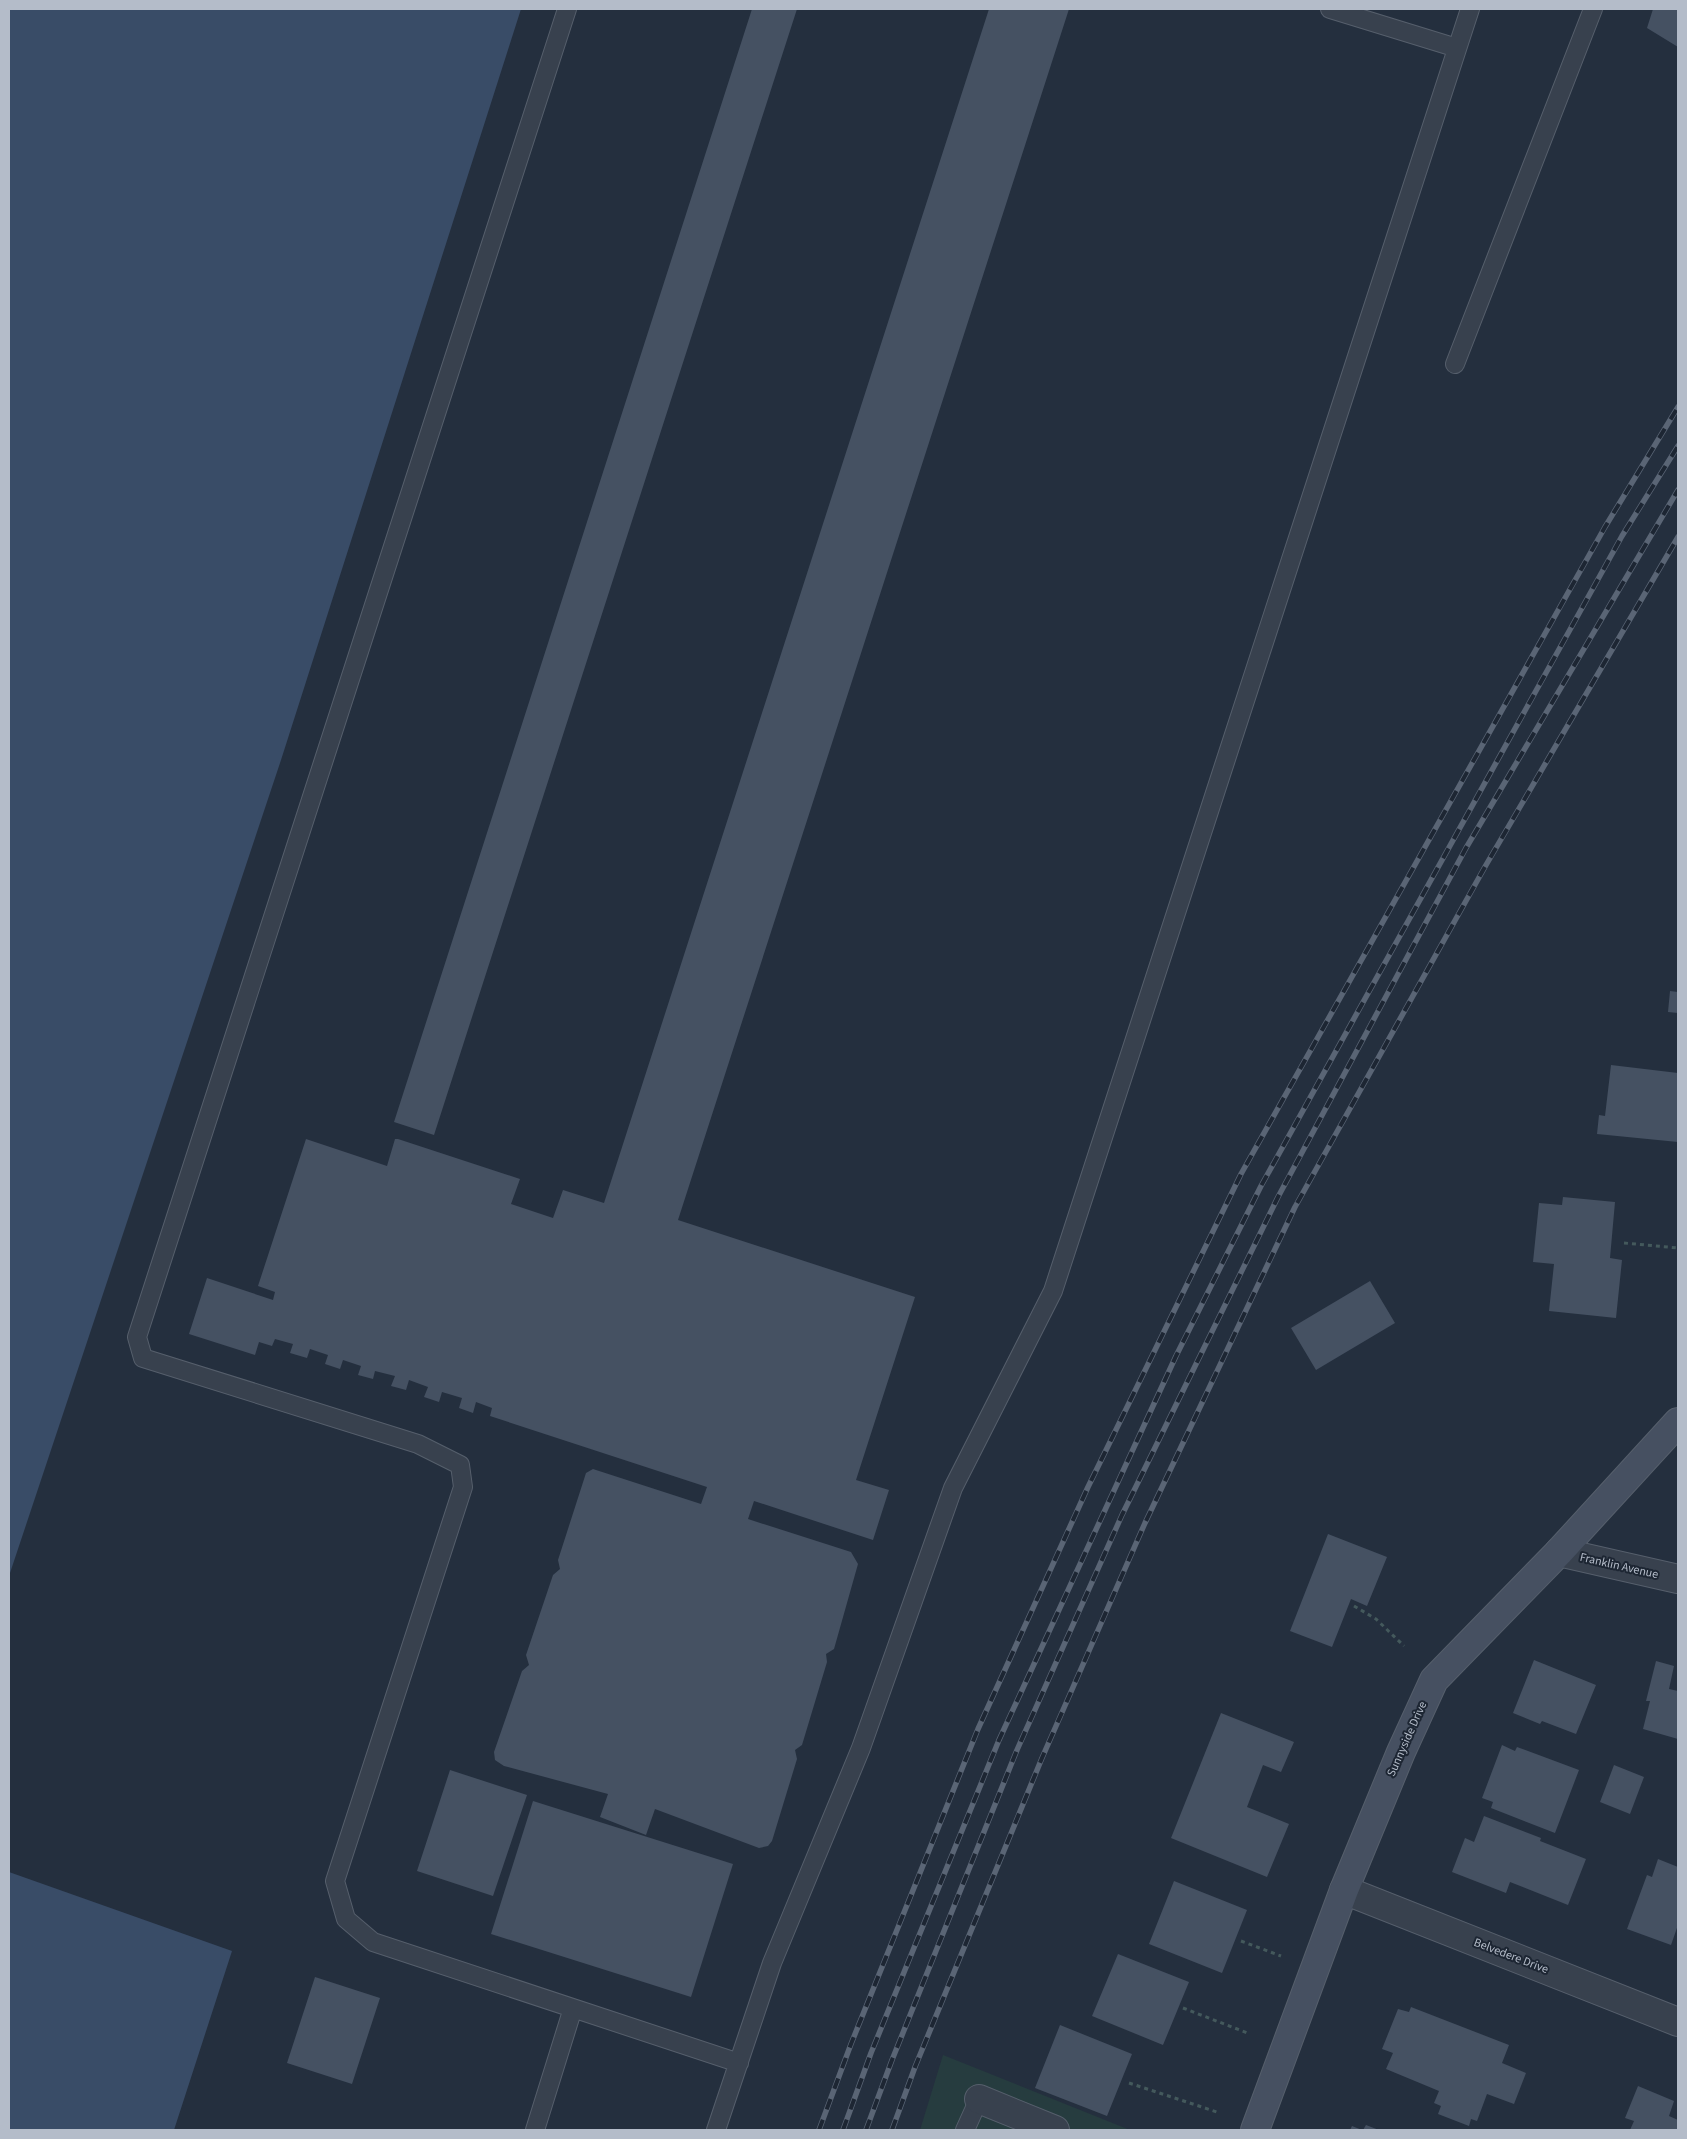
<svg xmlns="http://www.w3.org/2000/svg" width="1687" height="2139" viewBox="0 0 1687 2139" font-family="'Source Sans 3',sans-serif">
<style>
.green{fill:#263c3f}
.water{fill:#394c67}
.building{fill:#455162}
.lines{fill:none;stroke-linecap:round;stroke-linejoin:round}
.lane-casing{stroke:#565f6c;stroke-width:20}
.street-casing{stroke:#565f6c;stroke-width:30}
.secondary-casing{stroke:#565f6c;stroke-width:30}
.path{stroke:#44595c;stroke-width:3;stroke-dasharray:4 4;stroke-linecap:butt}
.lane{stroke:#38414e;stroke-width:18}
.street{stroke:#38414e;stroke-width:28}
.secondary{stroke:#465061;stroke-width:28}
.rail-casing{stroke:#5a6575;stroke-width:5.5}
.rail{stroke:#1d2633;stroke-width:4;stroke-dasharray:11;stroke-linecap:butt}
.labels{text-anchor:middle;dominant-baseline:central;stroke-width:4;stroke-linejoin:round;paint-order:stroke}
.street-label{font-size:12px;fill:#b4bcc9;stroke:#1d2633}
</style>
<rect width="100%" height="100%" fill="#242f3e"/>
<!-- green -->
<path class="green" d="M943,2055l187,75h-210z"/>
<!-- water -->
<path class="water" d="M9,9h512l-240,751 -272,816z
M9,1872l223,79 -58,179h-165z"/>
<!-- building -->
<path class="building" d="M752,9h45l-363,1126 -40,-13z
M989,9h80l-391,1211 237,77 -59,183 33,10 -16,50 -119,-39 -6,18 103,33 7,12 -24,85 -8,5 1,8 -25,83 -7,5 2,9 -25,82 -4,5 -9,2 -104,-39 -9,26 -46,-18 8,-23 -104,-28 -9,-6 -1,-8 28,-81 7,-6 -3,-10 27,-80 7,-6 -2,-9 28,-87 7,-4 3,1 105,34 6,-17 -217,-71 2,-8 -16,-6 -3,11 -14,-5 3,-10 -20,-6 -3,10 -15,-5 4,-10 -19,-7 -3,10 -15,-4 4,-10 -20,-5 -2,8 -15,-4 3,-9 -18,-6 -3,9 -15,-5 3,-9 -18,-6 -3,9 -17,-5 3,-9 -18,-5 -3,7 -13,-4 -4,13 -66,-21 18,-56 66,22 2,-8 -17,-6 48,-147 81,27 8,-27h3l122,40 -9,25 42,14 10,-28 41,13z
M1653,9h25v38l-31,-19z
M1670,991l8,1v21l-10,-1z
M1611,1065l67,8v69l-81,-8 2,-19 6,1z
M1563,1197l52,5 -5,56 12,2 -6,58 -67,-7 5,-47 -21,-2 6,-59 23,2z
M1370,1281l25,42 -79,47 -25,-42z
M1328,1534l59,23 -20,49 -16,-7 -19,48 -42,-16z
M1534,1660l62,25 -20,49 -34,-13 -2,3 -27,-11z
M1656,1661l18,5 -5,23 9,2v48l-35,-10 7,-28h-4z
M1221,1713l73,29 -13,30 -18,-7 -16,42 42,17 -22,53 -96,-39z
M1502,1745l13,6 2,-4 62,23 -24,63 -64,-25 2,-6 -11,-4z
M1614,1765l30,12 -14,37 -30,-12z
M450,1770l77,25 -34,101 -76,-25z
M533,1801l200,63 -42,133 -200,-63z
M1484,1816l57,22 -1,3 46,18 -18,46 -58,-23 -4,11 -54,-21 13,-34 9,4z
M1658,1859l20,8v58l-7,20 -44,-16 20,-54 5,2z
M1174,1881l73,29 -25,63 -73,-29z
M1118,1954l71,28 -26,63 -71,-29z
M315,1977l65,21 -28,86 -65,-21z
M1411,2007l98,38 -7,18 24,10 -12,31 -27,-10 -10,27 -6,-2 -2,7 -31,-12 3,-8 -7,-3 5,-12 -53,-22 7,-16 -11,-4 16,-40 11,3z
M1060,2025l72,29 -25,62 -72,-28z
M1638,2086l36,15 -5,15 9,4v10h-48l4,-9 -9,-3z
M1366,2125l13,5h-16z
M1352,2126l10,4h-12z"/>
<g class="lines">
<!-- lane casing -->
<g class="lane-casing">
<path id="lane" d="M567,9l-430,1328 6,21 275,86 42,21 3,22 -128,394 11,38 27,23 366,121
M1330,9l127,39
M1455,364l138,-355
M535,2130l38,-122
M716,2130l56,-167 89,-215 92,-260 100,-197 417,-1282
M965,2130l14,-31"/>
</g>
<!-- street casing -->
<g class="street-casing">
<path id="street" d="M1559,1552l119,27
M1344,1890l334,132
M979,2099l76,31"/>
</g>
<!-- secondary casing -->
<g class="secondary-casing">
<path id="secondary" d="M1255,2130l89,-240 57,-138 33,-72 125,-128 119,-130"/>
</g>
<!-- path -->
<path class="path" d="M1624,1243l54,5
M1354,1606l22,13 28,27
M1241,1941l40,15
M1183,2008l67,26
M1129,2083l91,30"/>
<!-- lane -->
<use href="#lane" class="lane"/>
<!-- street -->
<use href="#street" class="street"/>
<!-- secondary -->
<use href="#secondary" class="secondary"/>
<!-- rail casing -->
<g class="rail-casing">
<path id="rail" d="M819,2130l32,-86 127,-315 110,-242 153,-313 364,-647 73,-120
M843,2130l28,-77 128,-313 177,-384 85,-170 361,-650 56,-90
M866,2130l26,-70 125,-310 105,-235 156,-318 188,-349 212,-358
M892,2130l23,-63 127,-309 103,-235 150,-316 191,-342 192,-328"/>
</g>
<!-- rail -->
<use href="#rail" class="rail"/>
</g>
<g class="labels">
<!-- street labels -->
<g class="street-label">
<text transform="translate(1619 1566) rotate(13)">Franklin Avenue</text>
<text transform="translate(1407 1739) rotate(-66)">Sunnyside Drive</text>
<text transform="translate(1511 1956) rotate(21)">Belvedere Drive</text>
</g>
</g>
<!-- border -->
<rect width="1687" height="2139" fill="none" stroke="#b4bcc9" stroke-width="20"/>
</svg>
